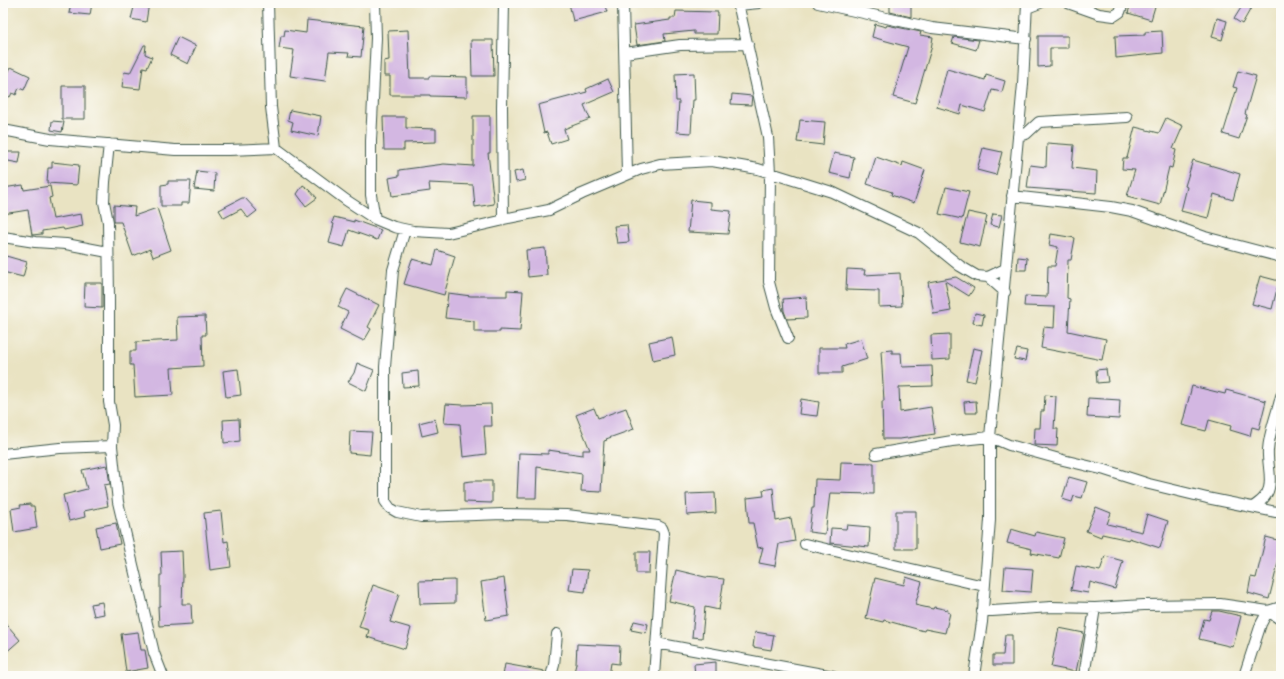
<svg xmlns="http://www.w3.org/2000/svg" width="1284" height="679" viewBox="0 0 1284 679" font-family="'IM FELL Great Primer',serif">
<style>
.building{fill:#d3b7e2}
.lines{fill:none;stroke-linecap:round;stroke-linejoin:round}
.minor-casing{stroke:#3d5649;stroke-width:12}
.minor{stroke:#fff;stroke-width:10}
</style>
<rect width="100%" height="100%" fill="#fdfcf7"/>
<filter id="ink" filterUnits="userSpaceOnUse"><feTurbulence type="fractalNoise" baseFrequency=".025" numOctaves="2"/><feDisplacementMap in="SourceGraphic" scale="8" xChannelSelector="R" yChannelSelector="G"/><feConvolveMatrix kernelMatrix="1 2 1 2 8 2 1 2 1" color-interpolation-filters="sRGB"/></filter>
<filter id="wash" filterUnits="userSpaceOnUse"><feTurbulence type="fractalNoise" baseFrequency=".012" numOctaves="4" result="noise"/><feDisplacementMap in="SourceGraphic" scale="16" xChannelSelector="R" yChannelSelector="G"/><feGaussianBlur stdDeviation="0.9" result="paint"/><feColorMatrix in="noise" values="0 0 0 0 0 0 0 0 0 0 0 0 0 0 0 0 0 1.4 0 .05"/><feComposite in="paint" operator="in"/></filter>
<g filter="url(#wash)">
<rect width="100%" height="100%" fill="#e9e3c2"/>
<g id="blocks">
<!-- building -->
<path class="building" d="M71,3h21l-2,12 -21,-2z
M135,3h14l-3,19 -15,-3z
M569,3h35l3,9 -34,9z
M890,3h21v14l-21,-5z
M1131,3h25l-5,17 -23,-7z
M1244,3h10l-12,21 -8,-5z
M676,11l42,1 -1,22h-23v-3l-30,3 1,7 -28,4 -3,-20 36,-5v-2h5z
M1217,18l10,3 -5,19 -10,-3z
M307,20l57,6 -3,31 -13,-1 1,-3 -20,-1 -4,29 -35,-5 4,-26 -15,-2 2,-12h3l1,-6 21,3z
M875,24l11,3 1,-2 34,7 -1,3 13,2 -2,12 -16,54 -22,-6 15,-50 -36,-10z
M408,30l2,48h19v-2l38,1v20l-37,-1v-1h-40v-19h-6v-15l5,-1 -1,-29z
M1162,31l1,22 -47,5 -1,-22 30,-1v-3z
M1038,36h30v12h-18v18l-12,1z
M178,37l18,9 -8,18 -18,-9z
M954,37l25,3 -3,10 -24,-7z
M471,40h22l1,36h-22z
M144,45h2l-1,9 7,3 -5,11 -4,-1 -3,22 -18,-2 2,-15 6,1z
M11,67l19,9 -6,14 -5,-2 -3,7 -4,-2 -2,4 -7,-3v-11z
M947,69l38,11 1,-5 19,6 -3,11 -10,-2 -7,22 -23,-7 -2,9 -23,-7z
M1238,71l18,5 -11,38 2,1 -8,24 -16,-5 14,-46 -4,-1z
M694,73l1,27h-2l-2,33 -14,-1 2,-31h-3l-1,-27z
M608,79l6,13 -30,13 6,14 -26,10 3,10 -16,5 -4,-12 -3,1 -6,-28 49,-13 -1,-3z
M62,86h23v33h-23z
M732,94l20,2 -1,9 -20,-1z
M290,110l31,6 -3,20 -27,-6 2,-8 -5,-2z
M473,116h17v37h-2l6,51 -19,3 -2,-22 -44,-2 1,8 -38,5 -3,-18 10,-2v-6l45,-6 29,2z
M383,117h23v11l30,1v13l-32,1v7h-20z
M1166,118l17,8 -10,23 3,1 -4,18 -3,-1 -9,38 -33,-9 8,-26 -13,-1 1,-11h4l8,-31 24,6z
M800,120l25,2 -2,23 -26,-3z
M52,121l12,1 -2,10 -11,-2z
M1047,143l27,2 -2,23 25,3 -1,22 -69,-5 3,-23 16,2z
M983,148l19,4 -6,23 -19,-5z
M3,152h18l-2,11 -16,-3z
M834,153l20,4 -4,21 -21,-5z
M876,157l26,9 1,-4 22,8 -11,33 -23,-8 1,-3 -25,-8z
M1193,160l47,14 -7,26 -19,-6 -6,24 -27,-7 6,-24 -2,-1z
M52,162l27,3 -2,20 -30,-2 1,-15h4z
M523,170l2,10 -9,2 -2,-10z
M197,171l18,2 -1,18 -20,-2z
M168,181h23l-2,22h-8v3h-20v-21l7,-1z
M23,185l1,5 26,-4 2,11 -3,1 4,21 28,-5 2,12 -19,4 -1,-2 -21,3v3l-10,1 -4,-25 -25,4v-26z
M303,185l7,5 7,8 -11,8 -9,-12z
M946,187l23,5 -7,27 -23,-5z
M242,198h3l12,13 -9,7 -7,-9 -17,9 -5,-8z
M691,200l20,2v7l20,2 -3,23 -40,-2z
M114,205l21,2 -1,9 23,-8 14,42 -18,7 -3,-8 -17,7 -12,-34h-7z
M968,212l19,4 -7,31 -20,-5z
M993,214l9,1 -3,12 -9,-2z
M334,217l20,5v-2l27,10 -4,10 -28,-10 -5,17 -15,-4 5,-19 -2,-1z
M627,225l2,17 -12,1 -3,-17z
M1051,234l24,4 -4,22h-3l-1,38 3,1 -2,32 38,8 -4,21 -61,-12 3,-21 10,1 1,-21 -31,-1 1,-10 22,1 1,-31h7l3,-19 -9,-2z
M545,248l2,27 -19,2 -2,-27z
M437,250l18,6 -11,39 -40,-11 8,-25 21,6z
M6,256l21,6 -4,15 -20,-5z
M1018,257l9,1 -1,12h-9z
M847,269l18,1 -1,5 36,-2 2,33 -23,1v-16l-33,-1z
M1260,276l19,5 -7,28 -20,-5z
M956,277l18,11 -5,8 -24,-15 6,30 -17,3 -6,-32z
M85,283h17v25l-18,-1z
M347,289l32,16 -11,22 3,2 -7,12 -24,-12 8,-17 -10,-5z
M507,290l16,1 -3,40 -20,-1v2h-26v-11l-29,-3 3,-25 23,3h36z
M806,297l1,21 -20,1 -3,-8 -1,-12z
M975,313l9,2 -2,10 -9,-2z
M205,316l1,19h-4l1,31 -32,2 2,27 -38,2 -2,-32h-3v-14h6v-9l42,-2 -1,-23z
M950,334v25l-18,1 -1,-25z
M672,337l3,18 -22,5 -4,-18z
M861,339l6,20 -25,8v6h-23v-25h26l-1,-4z
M973,348l9,2 -7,32 -9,-2z
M1017,349l10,2 -2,10 -11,-2z
M892,350v3h9l1,14 30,-1 1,20 -34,1 1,25 31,-5 4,27 -35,5h-17l-1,-38h2l-3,-50z
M357,363l17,7 -8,21 -18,-9 6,-9z
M238,369l3,26 -15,2 -3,-26z
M1106,369l2,13 -11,1 -1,-13z
M418,371l1,15 -16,1 -1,-14z
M1192,386l33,8 1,-4 40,11 -7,28 -7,-2 -2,9 -20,-6 1,-4 -22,-6 -3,11 -24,-6z
M1045,395l11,1 -2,33h4l-1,17 -23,-1 1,-17h5l1,-17h3z
M1088,398l32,2 -1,19 -32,-2z
M801,399l18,3 -2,14 -18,-2z
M976,401l1,12h-12l-1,-11z
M446,404l16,1 29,-1 1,22h-8l2,28 -23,3 -3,-33 -16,-1z
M594,408l4,10 28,-10 8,21 -28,10 1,1 -3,1 -3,51 -20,-1 1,-17 -45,-7 -1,31h-19l2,-45 29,1v-4l35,5v-5h7l-14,-35z
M239,419l1,22 -16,2 -1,-23z
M435,419l3,13 -16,4 -3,-13z
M350,431l22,1 -2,23 -21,-2z
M841,462l33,1v31l-44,-1 -5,41 -16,-2 3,-24h2l1,-29 25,1z
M107,465l3,19 -6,1 4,21 -24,5 1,6 -16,4 -6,-26 24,-6 -5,-19z
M1069,477l18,5 -5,16 -8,-2 -2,6 -10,-3z
M472,481h20v22l-28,-1v-20z
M773,488l3,33 15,-3 4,23 -16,3 -4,22 -16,-3 4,-16 -5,1 -5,-25h-4l-2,-25 17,-2 -1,-6z
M715,493l1,20 -29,2 -1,-21z
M30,504v2h4l3,22 -23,4 -3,-23 10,-2 -1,-2z
M1096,507l15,6 -4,11 35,8 5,-18 21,7 -8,27 -31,-10v2l-27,-6 -1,3 -15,-6z
M221,511l3,31 4,-1 3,26 -21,3 -6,-57z
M896,511h20v38h-20z
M116,523l4,21 -20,4 -4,-21z
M847,525l23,2 -1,20 -39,-4 1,-15 15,1z
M1011,529l24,7 1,-4 28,6 -5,20 -28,-5 1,-4 -25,-6z
M1266,537l15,4v10l-12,48 -21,-6 3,-16 5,1z
M182,551l1,25 -1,28h9l1,20 -33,2 -1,-20h2v-31h2l-1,-23z
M636,552h14l-1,21h-13z
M1105,556l18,5 -8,28 -25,-7 -2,11 -17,-3 5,-24 24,5z
M1005,567l28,2 -2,23 -28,-2z
M572,569l16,1 -3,22 -16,-2z
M676,570l29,7 19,2 -5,31 -14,-3 -3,31 -10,-1 3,-30 -26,-6z
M906,577l16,5 -7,23 18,4 1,-2 14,3 -1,2 3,1 -5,20 -20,-4 -1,2 -40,-11 -1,2 -17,-4 9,-40 29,7z
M504,578l5,38 -23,4 -5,-38z
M455,580v23l-35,1 -1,-23z
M373,585l26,9 -9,28 21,6 -6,21 -38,-12 2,-7 -10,-3z
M102,602l2,12 -10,2 -3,-12z
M1212,611h7l22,5 -8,31 -34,-8 5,-20 5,1z
M3,620l17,20 -17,15z
M634,621l14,3 -2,9 -15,-3z
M1059,628l25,5 -8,39 -25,-5z
M138,632l3,18h4l3,18 -22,4 -5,-38z
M755,632l19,3 -3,15 -18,-3z
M1005,635h7v30h-19v-10h10z
M577,644l43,2 -1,18 -8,-1 -2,13h-36l3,-12z
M716,662v14h-21l-1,-12z
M505,664l39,7v5h-41z"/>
</g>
</g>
<g filter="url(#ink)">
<use href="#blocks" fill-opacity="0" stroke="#3d5649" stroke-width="1"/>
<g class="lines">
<!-- minor casing -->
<g class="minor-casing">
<path id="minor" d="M268,3l3,104 5,41
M623,3l4,171
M738,3l30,134 2,36 -1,109 7,26 12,30
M818,3l114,25 94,11
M1068,3l31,11 15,2 6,-4 3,-9
M738,5l21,-2
M1027,8l13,-5
M625,53l55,-8 68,-1
M3,130l47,9 125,11h54l47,-2 70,52 29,19 19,8 19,4 35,2 52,-12 3,-2 46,-9 33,-16 59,-25 19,-5 52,-3 46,8 74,23 87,41 41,33 17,10 11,1 17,-8
M1018,136l8,-2 13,-12 88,-5
M109,144l-4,38 -1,20 4,20 1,75v105l4,23 -1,21 6,56 36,151 9,23
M1012,196l99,11 21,4 73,26 76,20
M375,219l-4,-24v-54l5,-103 -1,-35
M503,219l-1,-112 2,-104
M405,230l-12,40 -8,97v134l5,7 7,4 24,5 82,-3 64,1 91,11 4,2 2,5 -10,143
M3,237l32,5 31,2 42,8
M988,277l17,15
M3,454l57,-6 52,-2
M876,454l76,-13 38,-4 19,8 54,15 42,10 44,14 58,14 69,14 5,-1
M1253,507c7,-5 14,-10 16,-19 3,-12 -2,-25 -1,-38 1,-18 9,-36 13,-54
M805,544l179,42
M982,611h10l59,-4 44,1 49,-3 76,-1 48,7 13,9
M656,643l177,33
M551,676l3,-11 3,-31
M974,676l8,-54 8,-102v-83l33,-353 4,-81
M1084,676l11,-68
M1244,676l17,-52 7,-13 13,-4"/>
</g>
<!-- minor -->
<use href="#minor" class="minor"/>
</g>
</g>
<!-- margin -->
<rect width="1284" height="679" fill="none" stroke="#fdfcf7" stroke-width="16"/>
</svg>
